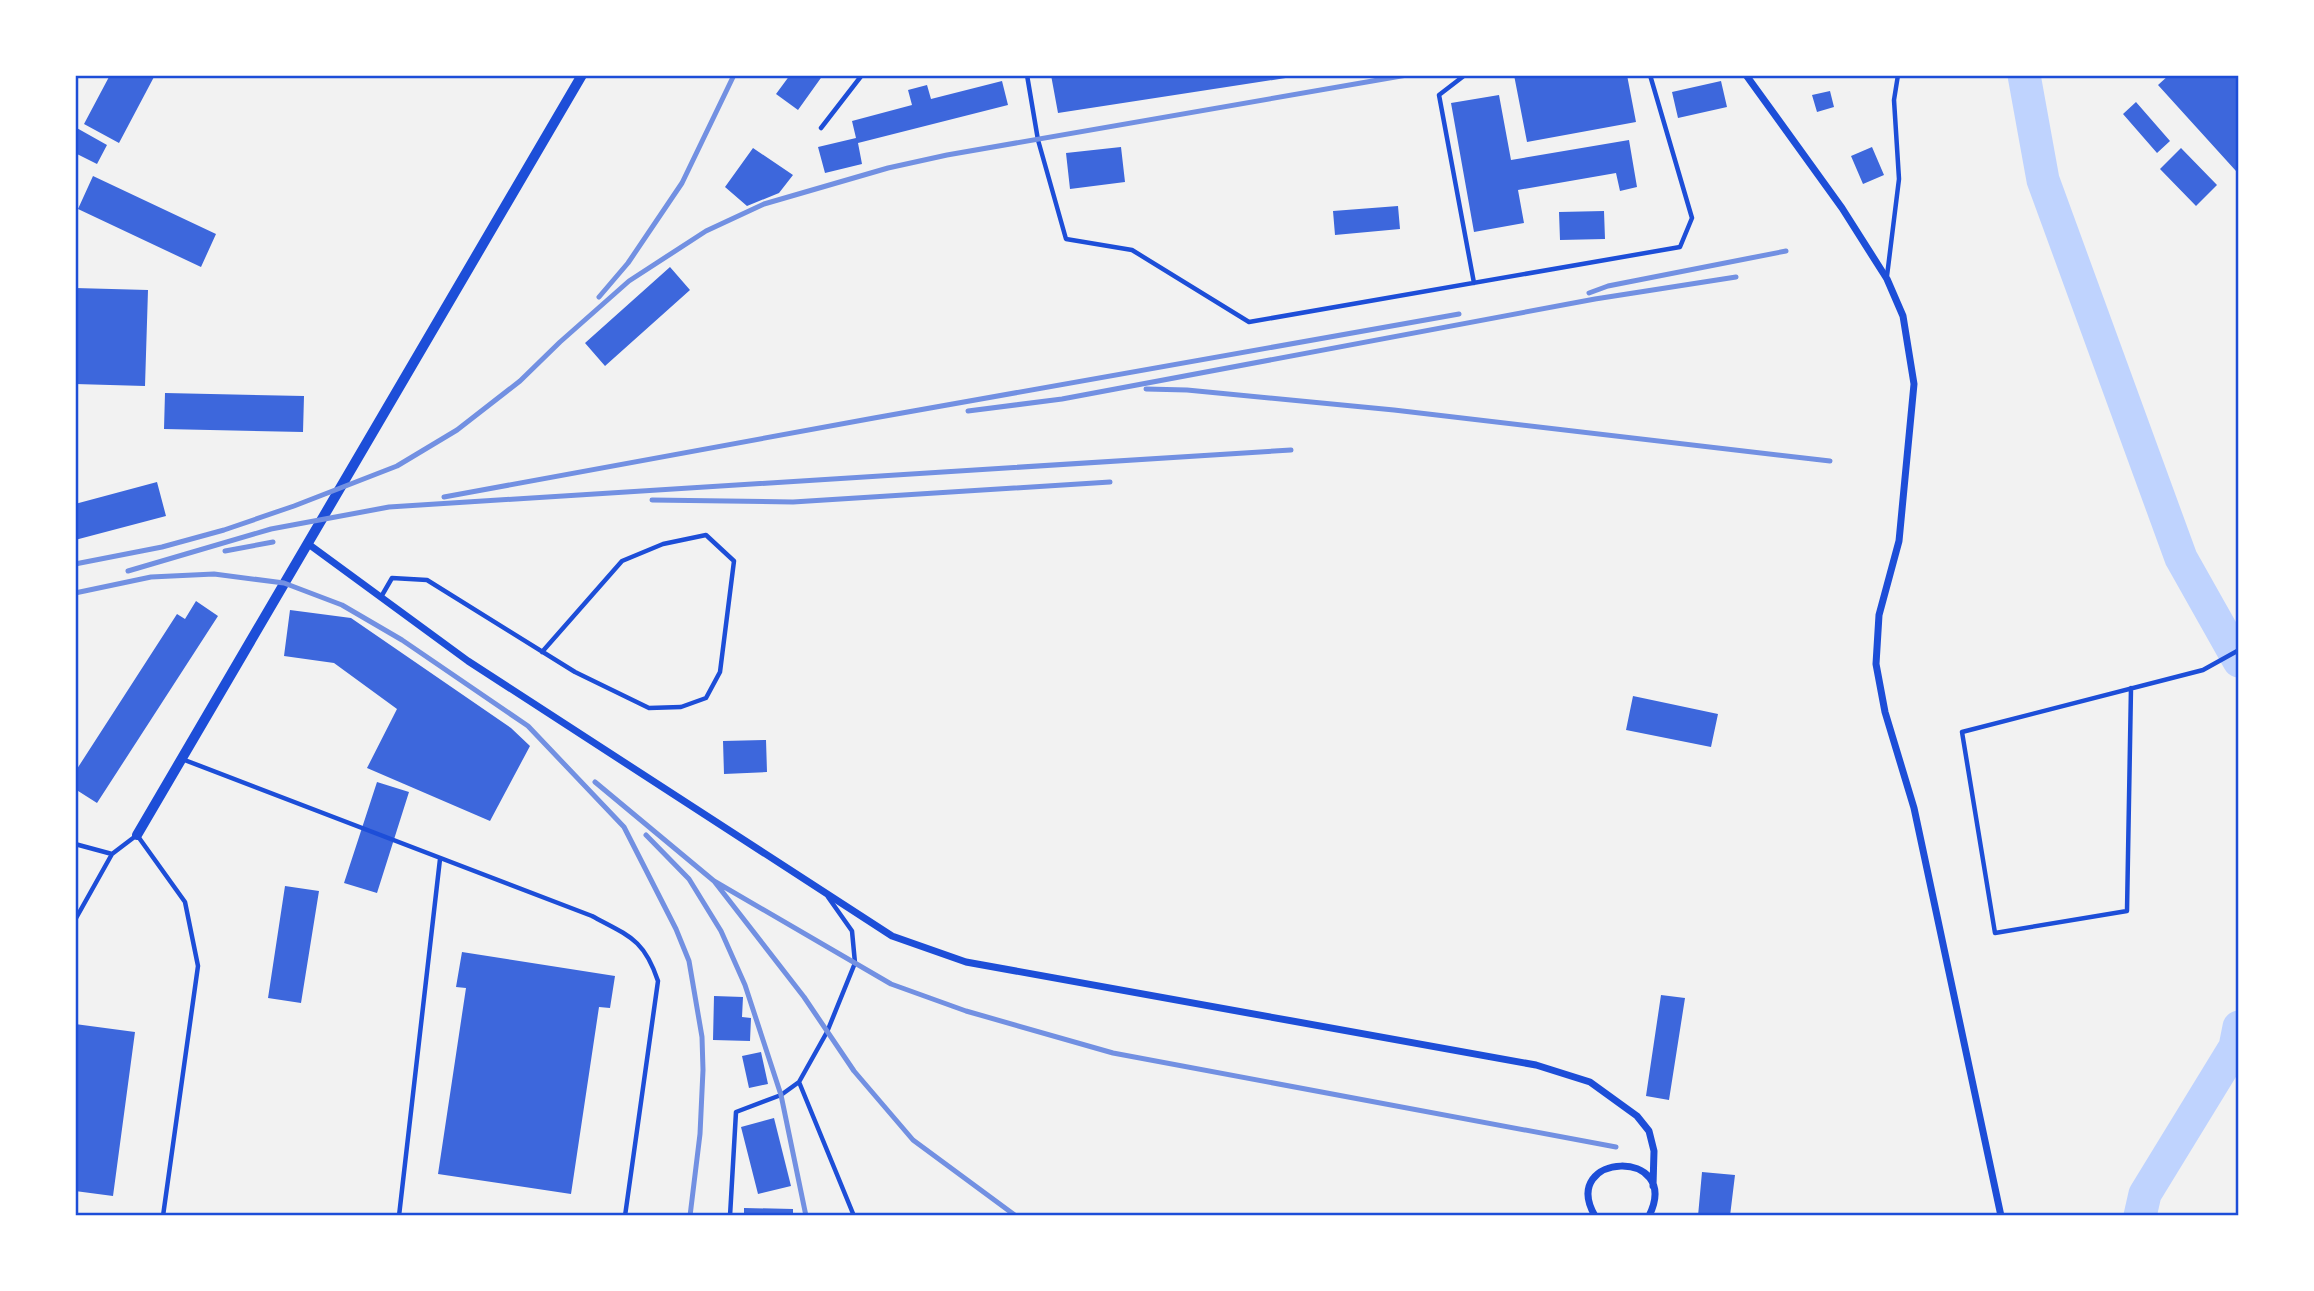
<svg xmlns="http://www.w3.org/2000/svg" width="2314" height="1291" viewBox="0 0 2314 1291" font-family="'Source Sans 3',sans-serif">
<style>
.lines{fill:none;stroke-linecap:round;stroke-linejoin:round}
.river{stroke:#bfd3fe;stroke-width:33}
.building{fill:#3d67dc}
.service{stroke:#1d4ed8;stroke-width:4.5}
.minor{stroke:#1d4ed8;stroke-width:7}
.tertiary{stroke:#1d4ed8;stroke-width:10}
.rail{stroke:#7290e2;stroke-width:5}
.neatline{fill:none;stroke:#1d4ed8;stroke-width:2.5}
</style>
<rect width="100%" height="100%" fill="#f2f2f2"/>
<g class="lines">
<!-- river -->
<path class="river" d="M2024,75l19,105 138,378 58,103
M2140,1216l5,-22 90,-147 4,-20"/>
</g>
<!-- building -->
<path class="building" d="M110,75h45l-36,68 -35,-19z
M790,75h33l-25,35 -22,-16z
M1051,75h240l1,2 -234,36z
M1514,75h113l9,47 -109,20z
M2169,75h70v93l-3,3 -78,-86z
M1002,81l6,24 -150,38 4,21 -37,9 -7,-26 38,-9 -4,-17 60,-16 -4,-15 19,-5 4,14z
M1721,81l6,26 -49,11 -6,-26z
M1830,91l4,16 -17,5 -5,-17z
M1499,95l12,65 118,-20 8,47 -17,4 -4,-18 -98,17 6,33 -50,9 -23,-129z
M2136,102l34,39 -13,12 -34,-39z
M75,127l32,18 -10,19 -22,-11z
M1121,147l4,35 -55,7 -4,-36z
M1872,147l12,28 -21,9 -12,-28z
M753,148l40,27 -14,18 -32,13 -22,-19z
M2181,148l36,37 -21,21 -36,-37z
M93,176l123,58 -15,33 -123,-58z
M1398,206l2,23 -65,6 -2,-24z
M1604,211l1,28 -45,1 -1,-28z
M670,267l20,23 -85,76 -20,-23z
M75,288l73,2 -3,96 -70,-2z
M165,393l139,3 -1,36 -139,-3z
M157,482l9,34 -91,24v-36z
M196,601l22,15 -121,187 -22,-14v-17l102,-158 8,5z
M290,610l61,8 160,110 19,18 -40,75 -123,-53 30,-59 -63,-46 -50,-7z
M1633,696l85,18 -7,33 -85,-17z
M766,740l1,32 -43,2 -1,-33z
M377,782l32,10 -32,101 -33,-10z
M285,886l34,5 -18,112 -33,-5z
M462,952l153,24 -5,32 -11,-1 -28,187 -133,-20 28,-186 -10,-1z
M1661,995l24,3 -16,102 -23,-4z
M714,996l29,1 -1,20 9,1 -1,23 -37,-1z
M75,1024l60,8 -22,164 -38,-5z
M761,1052l7,32 -19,4 -7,-32z
M774,1118l17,68 -33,8 -17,-67z
M1702,1172l33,3 -5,41h-32z
M744,1208l49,1v7h-49z"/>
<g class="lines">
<!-- service -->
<path class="service" d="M1027,75l11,65 28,99 66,11 117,72 431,-75 12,-29 -42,-143
M1465,75l-26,20 35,188
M821,128l41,-53
M1887,276l12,-97 -5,-79 4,-25
M381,597l11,-19 35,2 148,92 74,36 32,-1 25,-9 14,-26 14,-111 -28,-26 -43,9 -41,17 -80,91
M2131,688l-4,223 -132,22 -33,-201 241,-62 36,-20
M182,759l410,157c37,20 52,23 66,65l-33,235
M75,844l37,10 25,-19 48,67 13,64 -35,250
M828,897l24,34 3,32 -28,69 -28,50 55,134
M75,920l37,-66
M399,1216l41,-357
M730,1216l6,-104 45,-17 18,-13"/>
<!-- minor -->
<path class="minor" d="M1746,75l96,133 45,71 16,37 11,68 -15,157 -20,74 -3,49 9,48 29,96 87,408
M307,543l161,118 424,275 74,26 570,103 54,17 47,34 12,15 5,20 -1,35
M1595,1216c-37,-64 88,-69 54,0"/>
<!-- tertiary -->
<path class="tertiary" d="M137,835l445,-760"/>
<!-- rail -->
<path class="rail" d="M1589,293l19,-7 178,-35
M599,297l29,-34 54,-80 52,-108
M1146,389l41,1 207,20 436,51
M968,411l94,-12 533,-100 141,-22
M444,497l430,-79 585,-104
M652,500l141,2 317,-20
M225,551l48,-9
M75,564l87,-17 62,-17 70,-24 103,-40 60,-36 63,-49 40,-39 69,-61 77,-50 58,-27 124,-36 59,-13 460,-80
M128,571l143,-42 118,-22 902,-57
M75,593l76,-16 63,-3 70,9 58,22 60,35 126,86 96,101 52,102 13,32 13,76 1,33 -3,64 -10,82
M595,782l119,99 90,116 50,74 59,69 103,76
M646,835l43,44 32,52 24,54 36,110 25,121
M714,881l177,103 75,27 147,42 503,94"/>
</g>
<!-- border -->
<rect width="2314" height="1291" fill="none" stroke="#ffffff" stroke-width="154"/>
<rect x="77" y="77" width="2160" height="1137" class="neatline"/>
</svg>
